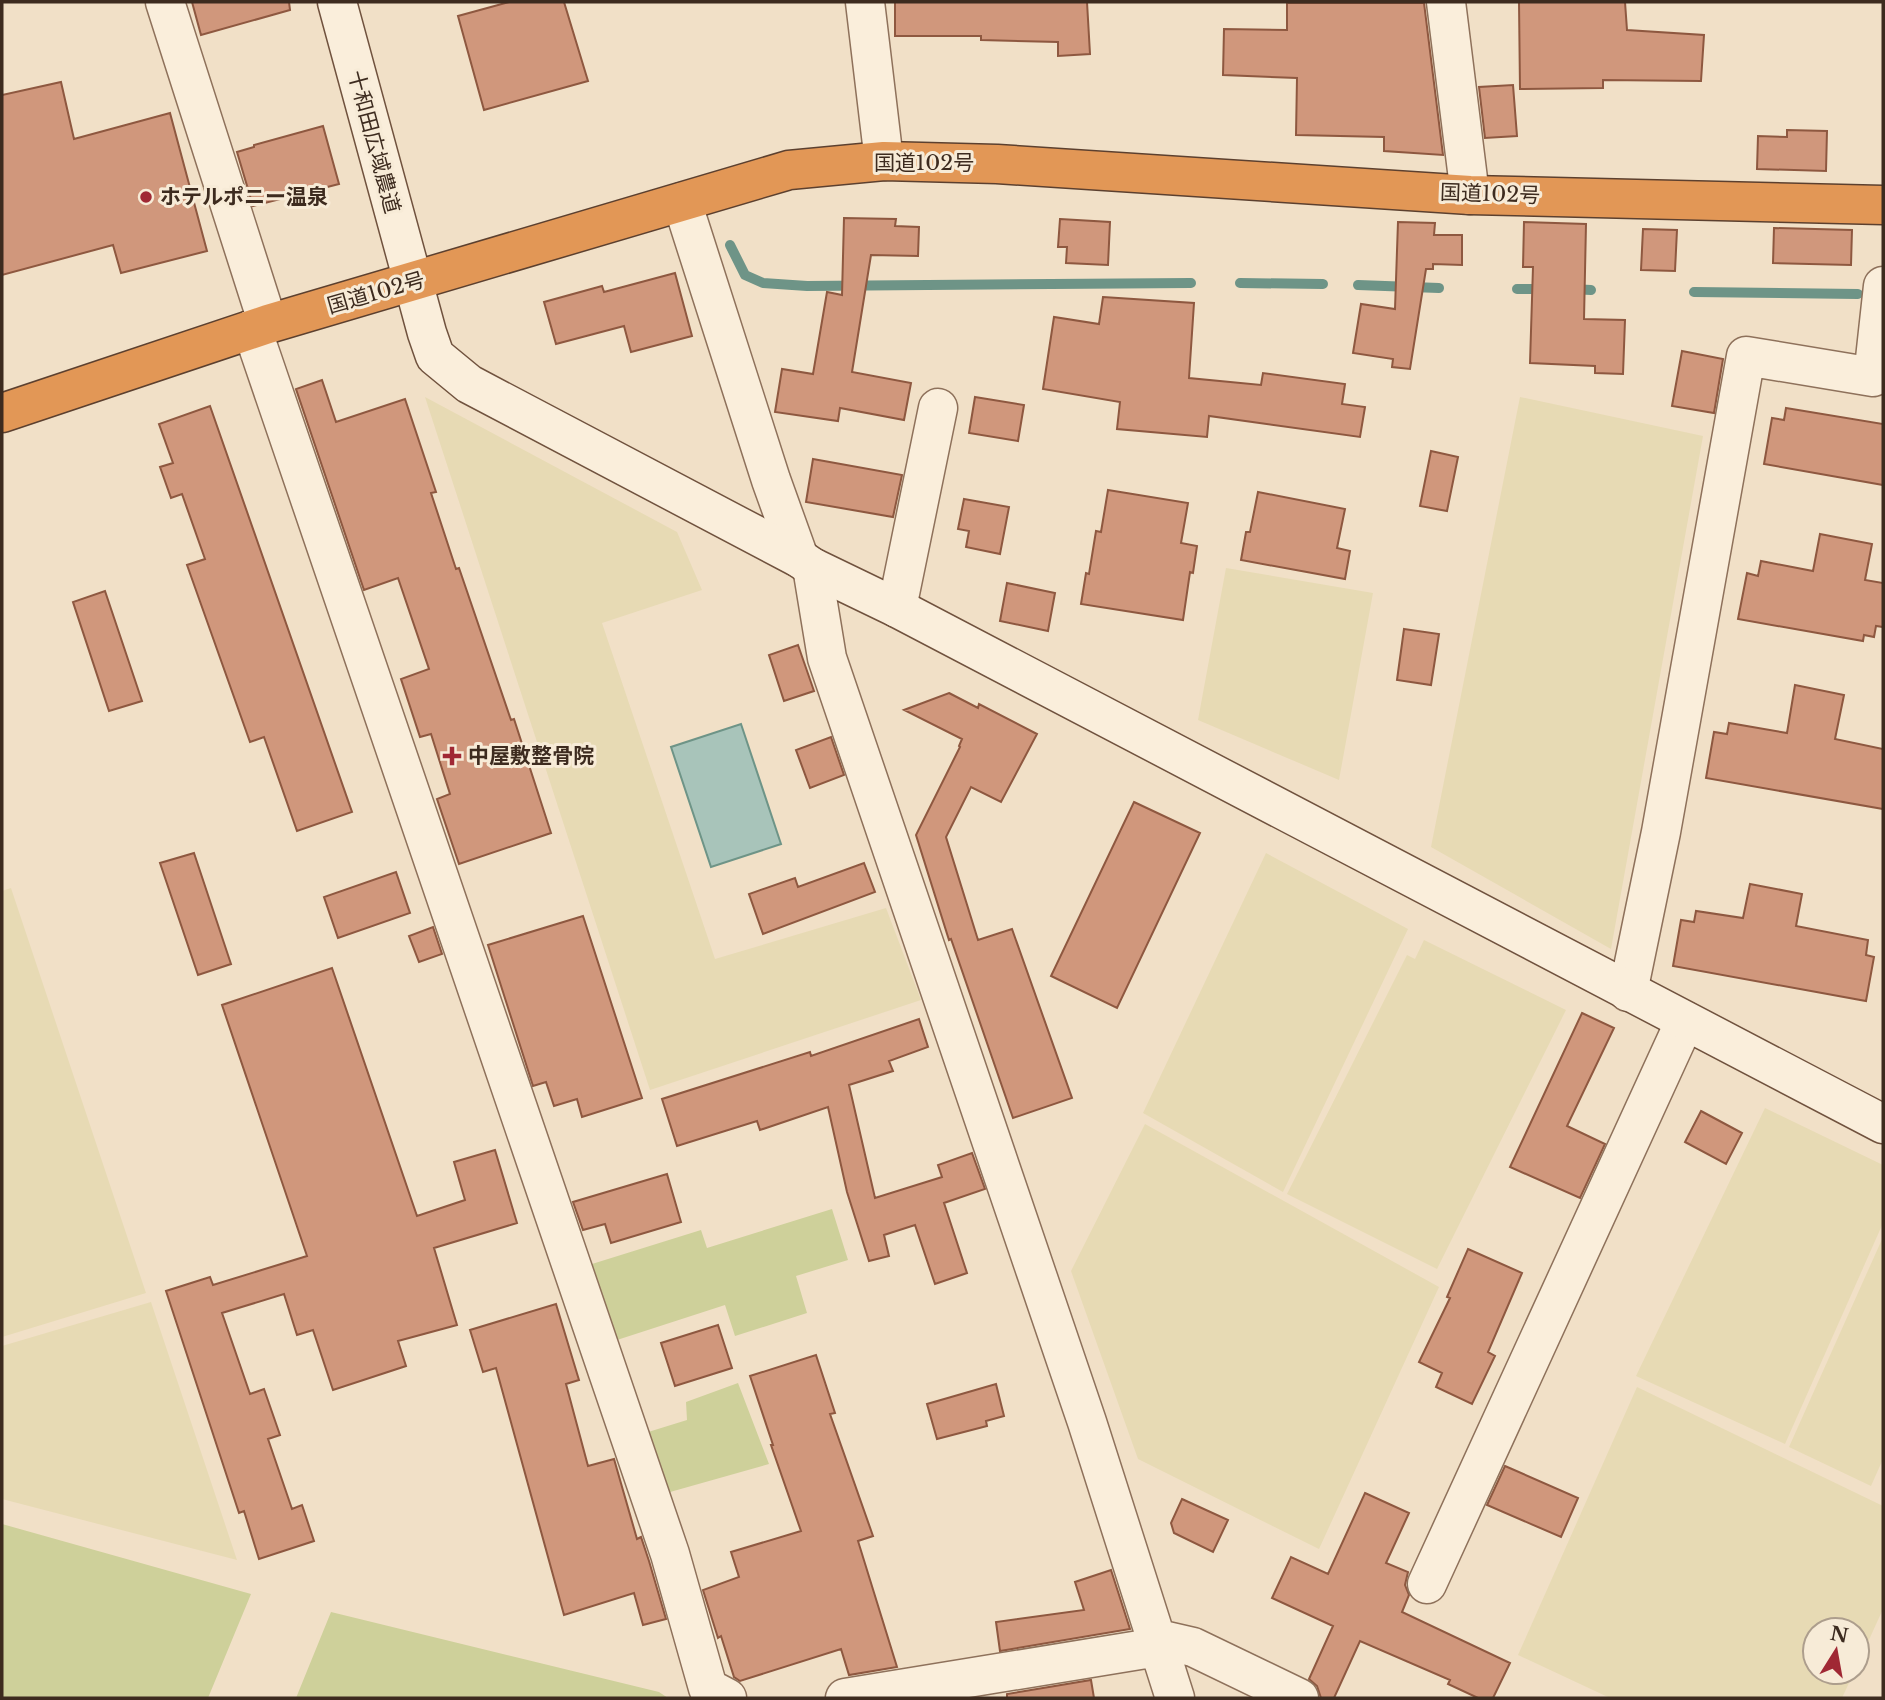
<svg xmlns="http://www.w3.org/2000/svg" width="1885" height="1700" viewBox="0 0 1885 1700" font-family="'Libre Baskerville','Noto Sans JP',serif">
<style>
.farmland{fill:#e7dab4}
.green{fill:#ced09a}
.water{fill:#a8c4ba;stroke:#6e9487;stroke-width:2}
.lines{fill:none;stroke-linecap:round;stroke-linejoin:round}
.stream{stroke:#6e9487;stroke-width:10}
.building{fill:#d0977c;stroke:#8e5840;stroke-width:2}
.street-casing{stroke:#8e715b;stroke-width:41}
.secondary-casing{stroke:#70523e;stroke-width:41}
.highway-casing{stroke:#5c402f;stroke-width:41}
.street{stroke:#faeedb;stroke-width:38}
.secondary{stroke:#faeedb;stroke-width:38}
.highway{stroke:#e29756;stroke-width:38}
.poi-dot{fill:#a02834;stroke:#f7ebd7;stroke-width:2.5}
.labels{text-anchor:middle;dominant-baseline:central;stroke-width:6;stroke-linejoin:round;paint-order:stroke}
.street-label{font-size:21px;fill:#3d2b1f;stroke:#f7ebd7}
.poi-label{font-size:21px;font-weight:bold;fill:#3d2b1f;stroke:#f7ebd7;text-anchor:start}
</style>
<rect width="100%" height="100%" fill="#f1e0c7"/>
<!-- farmland -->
<path class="farmland" d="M425,397l252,135 25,58 -100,33 113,336 171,-51 35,92 -271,90z
M1520,397l183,39 -92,513 -180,-102z
M1226,568l147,25 -34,187 -141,-60z
M1266,853l142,76 -125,263 -140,-79z
M11,888l135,405 -144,44v-446z
M1424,940l142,70 -129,259 -150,-75 120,-239 8,4z
M1765,1108l118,57v58l-98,221 -149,-68z
M1145,1124l294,163 -120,262 -181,-90 -67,-188z
M1883,1237v222l-12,27 -82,-39z
M151,1302l86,258 -235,-61v-153z
M1637,1387l246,119v103l-26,57v-36h-42v42h39l-12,26h-232l-92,-43z"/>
<!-- green -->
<path class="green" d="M832,1209l16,51 -52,16 11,37 -72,23 -10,-31 -108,35 -25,-76 109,-34 6,18z
M738,1383l31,81 -106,30 -18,-61 42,-13 -1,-18z
M2,1524l249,70 -43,104h-206z
M331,1612l328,80 9,6h-372z"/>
<!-- water -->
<path class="water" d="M741,724l40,120 -70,23 -40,-120z"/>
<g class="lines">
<!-- stream -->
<path class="stream" d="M730,245l15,30 18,8 44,3 384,-3
M1240,283l83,1
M1358,285l81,3
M1517,289h28
M1572,289l19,1
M1694,292l164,2"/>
</g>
<!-- building -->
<path class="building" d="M192,2h97l1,8 -89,25z
M509,2h55l24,79 -104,29 -26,-94z
M895,2h192l3,52 -32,2v-14l-77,-2v-4h-86z
M1519,2h106l2,28 77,5 -3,46 -98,-1v8l-83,1z
M1287,3h137l19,152 -59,-4v-14l-88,-2 1,-57 -74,-3 1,-46 63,1z
M61,82l13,57 96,-26 37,138 -86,22 -8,-28 -111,30v-180z
M1513,85l4,51 -32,2 -6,-51z
M323,126l16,58 -86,22 -16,-54 17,-5v-2z
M1787,130l40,1 -1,40 -69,-2 1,-33 29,1z
M844,218l52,1 -1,7 24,1 -1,29 -47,-1 -19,117 59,11 -7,37 -64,-12 -2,13 -63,-9 7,-43 31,5 14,-82 15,3z
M1060,219l50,3 -2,43 -42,-2 1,-16h-9z
M1398,222l37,1 -1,12h28v30l-29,-1v5h-7l-16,100 -18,-2 1,-8 -40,-6 8,-49 34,5z
M1524,222l62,2 -2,95 41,1 -2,54 -28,-1v-7l-65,-3 3,-96h-10z
M1774,228l78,2 -1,35 -78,-2z
M1643,229l34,1 -2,41 -34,-1z
M675,273l17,63 -61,16 -7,-26 -68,18 -12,-42 58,-16 2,6z
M1103,297l91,6 -5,75 72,7 2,-12 82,11 -3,20 23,3 -5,30 -151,-21 -2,21 -90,-8 3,-27 -77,-13 11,-72 45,7z
M1682,351l41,8 -9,54 -42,-7z
M322,380l14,42 69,-23 31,93 -5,1 25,76 3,-1 52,152 3,-1 37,114 -92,31 -22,-65 13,-5 -19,-60 -11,3 -19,-58 28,-10 -31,-91 -34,12 -68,-201z
M975,397l49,8 -6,36 -49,-8z
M210,406l142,406 -55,19 -33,-94 -14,5 -63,-177 18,-6 -23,-65 -11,4 -11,-31 13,-4 -14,-39z
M1786,408l97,16v61l-119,-21 8,-46 12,2z
M1431,451l27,6 -11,54 -27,-5z
M813,459l89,16 -9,42 -87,-15z
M1108,490l80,13 -7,40 16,3 -4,27 -3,-1 -7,48 -102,-16 5,-31 3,1 7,-43 5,1z
M1258,492l87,17 -8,39 13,3 -5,28 -104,-19 5,-28h4z
M964,499l45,8 -9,47 -34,-7 3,-16 -11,-2z
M1820,534l52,10 -7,36 18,3v44l-7,-1 -2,11 -10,-2 -1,6 -125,-22 9,-46 11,3 3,-15 52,10z
M1007,583l48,10 -7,38 -48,-10z
M105,591l37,110 -33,10 -36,-109z
M1404,629l35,5 -8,51 -34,-5z
M798,645l16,46 -30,10 -15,-46z
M1795,685l49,10 -9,44 48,10v60l-177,-31 8,-46 13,2 2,-11 58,10z
M949,693l29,15 1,-4 58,30 -36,68 -30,-15 -25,50 32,103 34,-11 60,169 -59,20 -62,-179 -2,1 -33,-105 44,-88 -1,-1 3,-7 -58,-29z
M831,737l13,38 -34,13 -14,-38z
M1134,802l66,31 -83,175 -66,-32z
M194,853l37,111 -33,11 -38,-112z
M864,863l11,29 -112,42 -14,-40 46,-16 3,9z
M396,872l14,41 -72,25 -14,-41z
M1750,884l52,10 -6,32 72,14 -2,15 8,2 -8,44 -193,-35 8,-46 13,2 2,-11 47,7z
M583,916l59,182 -60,19 -5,-18 -23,7 -8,-24 -13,4 -45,-141z
M433,927l9,27 -23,8 -10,-26z
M332,968l85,248 48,-16 -11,-38 41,-12 22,73 -83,25 23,77 -59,16 8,25 -73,24 -20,-60 -16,5 -13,-41 -62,19 28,81 14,-5 16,46 -12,4 24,70 10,-4 12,36 -55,18 -15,-48 -5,2 -73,-222 44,-14 3,8 94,-29 -85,-251z
M1582,1013l32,15 -47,98 38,18 -25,54 -70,-31z
M919,1019l9,28 -39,14 4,10 -44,14 26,113 67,-21 -4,-12 34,-12 13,36 -41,14 23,70 -32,11 -20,-59 -31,10 5,21 -20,5 -22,-69 -19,-85 -68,23 -3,-9 -80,25 -15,-47 148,-47 1,4z
M1701,1111l41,22 -16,31 -41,-22z
M667,1174l14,48 -70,21 -6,-19 -22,6 -10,-28z
M1468,1249l54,24 -34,79 7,4 -23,48 -36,-17 6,-14 -23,-11 31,-64 -3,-1z
M556,1304l23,76 -13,4 22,82 26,-7 23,80 4,-2 8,24 17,58 -23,6 -9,-32 -70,22 -68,-247 -13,4 -13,-42z
M718,1325l14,43 -57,18 -14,-43z
M816,1355l19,58 -5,1 43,122 -15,5 39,126 -48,8 -8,-26 -101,32 -6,-4 -13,-41 -3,2 -15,-48 36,-13 -8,-25 70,-21 -30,-86h2l-23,-69z
M996,1384l8,32 -18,5 1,5 -50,13 -10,-35z
M1505,1466l73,32 -17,39 -74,-32z
M1365,1493l44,20 -23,50 22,9 -3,13 4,10 -7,17 108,51 -17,35h-15l-30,-14 2,-4 -90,-39 -26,57h-13l-4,-12 -8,-7 24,-53 -61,-28 19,-41 37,17z
M1182,1499l46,21 -15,32 -39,-19 -3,-10z
M1111,1570l19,59 -130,22 -4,-29 88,-12 -9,-28z
M1091,1680l3,18h-87v-4z"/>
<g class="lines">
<!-- street casing -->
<g class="street-casing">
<path id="street" d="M165,2l103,322
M865,2l19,159
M1446,2l24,193
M682,202l89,278 28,78
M252,329l418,1225 38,134 19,10
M812,567l15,91 260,764 88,276
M897,608l41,-200
M1628,992l33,-160 85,-476 127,21 10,-91
M1427,1584l258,-563
M1154,1638l39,9 106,51
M845,1698l313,-51"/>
</g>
<!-- secondary casing -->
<g class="secondary-casing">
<path id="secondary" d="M337,2l90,331 8,23 34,28 330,174 13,9 85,41 986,516"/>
</g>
<!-- highway casing -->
<g class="highway-casing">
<path id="highway" d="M2,413l266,-89 521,-154 95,-9 113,3 473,31 413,10"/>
</g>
<!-- street -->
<use href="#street" class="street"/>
<!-- secondary -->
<use href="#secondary" class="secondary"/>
<!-- highway -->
<use href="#highway" class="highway"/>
</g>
<!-- markers -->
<g class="poi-dot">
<circle cx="146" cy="197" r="7"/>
<path d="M448.5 745.5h7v7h7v7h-7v7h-7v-7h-7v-7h7z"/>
</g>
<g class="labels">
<!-- street labels -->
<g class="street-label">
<text transform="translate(374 142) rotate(75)">十和田広域農道</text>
<text x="924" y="163">国道102号</text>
<text transform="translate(1490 194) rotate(2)">国道102号</text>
<text transform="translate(376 293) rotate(-16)">国道102号</text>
</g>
<!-- poi labels -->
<g class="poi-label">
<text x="160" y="197">ホテルポニー温泉</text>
<text x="468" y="756">中屋敷整骨院</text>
</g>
</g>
<!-- border -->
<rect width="1885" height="1700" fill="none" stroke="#3d2b1f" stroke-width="7"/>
<!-- north arrow -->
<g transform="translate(1836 1651) rotate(11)"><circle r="33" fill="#f7ebd7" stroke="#ad9e8d" stroke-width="2"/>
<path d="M0-5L12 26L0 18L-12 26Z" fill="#a02834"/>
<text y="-10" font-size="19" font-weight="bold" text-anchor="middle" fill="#3d2b1f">N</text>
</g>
</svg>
